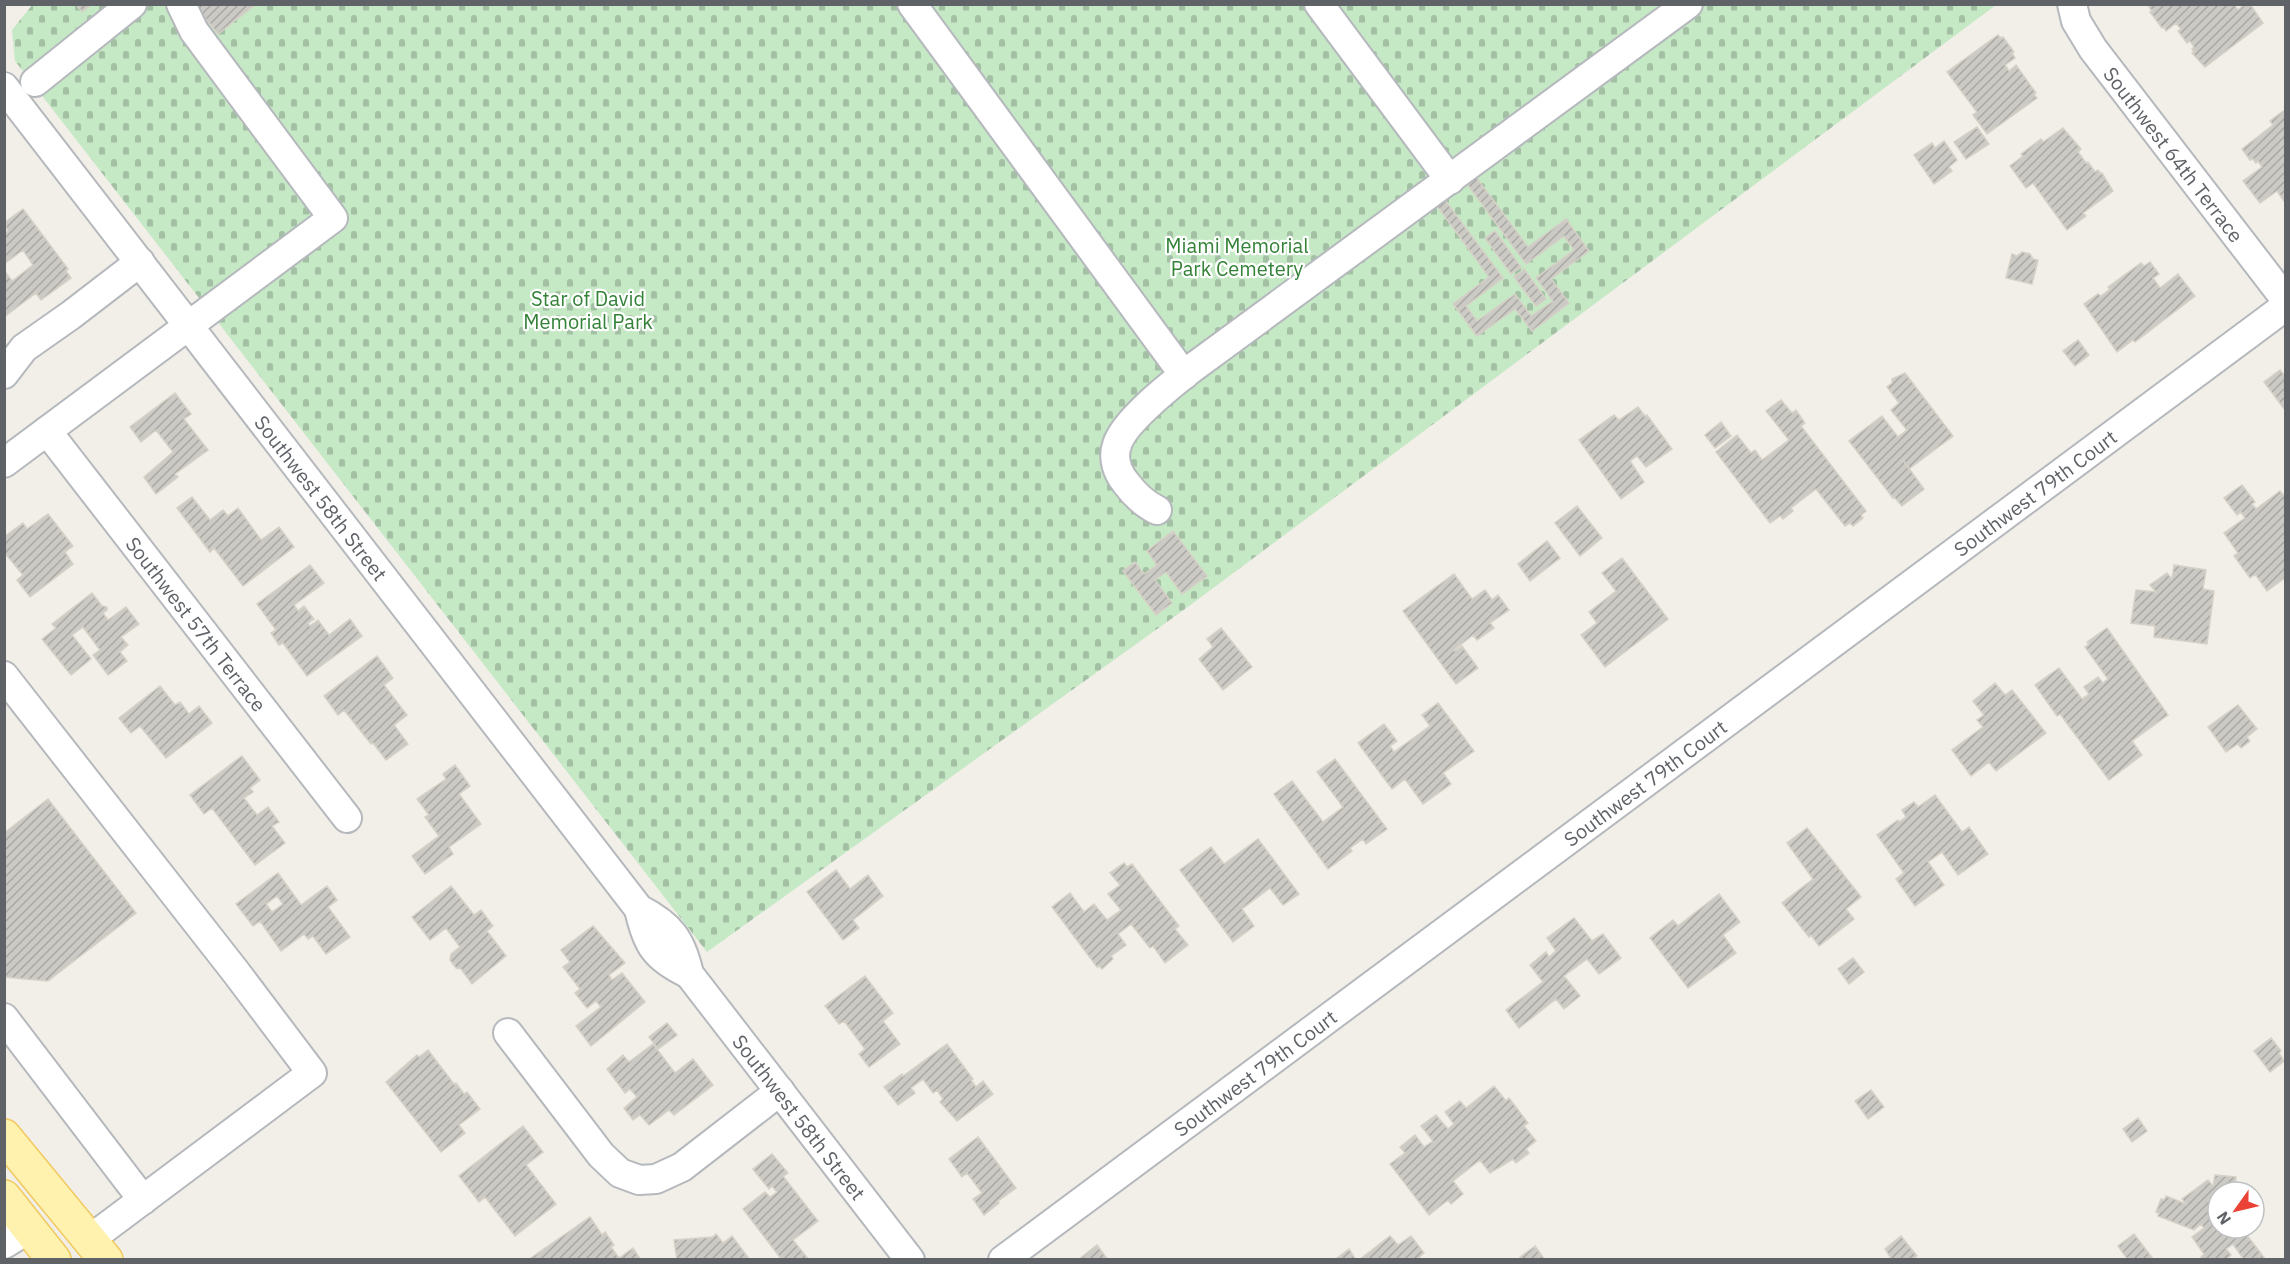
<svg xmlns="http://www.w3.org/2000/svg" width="2290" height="1264" viewBox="0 0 2290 1264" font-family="'IBM Plex Sans',sans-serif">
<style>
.cemetery{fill:url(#cemetery-stones)}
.building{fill:url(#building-hatch);stroke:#d6d1c6;stroke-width:1.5;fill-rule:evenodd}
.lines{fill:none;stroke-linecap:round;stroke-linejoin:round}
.minor-casing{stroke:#b5b8bc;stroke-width:32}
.major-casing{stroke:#f2c960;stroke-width:36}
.minor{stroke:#fff;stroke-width:28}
.major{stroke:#fff2af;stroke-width:33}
.labels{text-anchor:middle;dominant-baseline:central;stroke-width:4.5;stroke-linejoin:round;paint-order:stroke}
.street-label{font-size:20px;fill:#5f6368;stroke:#fff}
.park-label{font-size:20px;fill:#348238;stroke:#fff}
</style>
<defs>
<pattern id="cemetery-stones" width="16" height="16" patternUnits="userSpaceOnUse" patternTransform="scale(1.5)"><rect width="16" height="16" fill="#c5e8c5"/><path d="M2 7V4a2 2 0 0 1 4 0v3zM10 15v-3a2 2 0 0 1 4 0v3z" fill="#a3c0a4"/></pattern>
<pattern id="building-hatch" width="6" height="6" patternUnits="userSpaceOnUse" patternTransform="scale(1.5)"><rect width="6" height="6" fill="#cccac5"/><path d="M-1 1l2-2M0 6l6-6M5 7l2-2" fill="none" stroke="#a9a8a4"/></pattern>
</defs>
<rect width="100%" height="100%" fill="#f1efe8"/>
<!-- cemetery -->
<path class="cemetery" d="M33,4l1963,1 -811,604 -478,343 -692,-891 -3,-31z"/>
<!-- building -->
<path class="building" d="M76,4h16l-10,8z
M199,4h57l-38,30 -22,-27z
M2153,4h81l4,6 7,-6h5l13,19 -58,44 -13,-14 2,-1 -2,-3 2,-2 -4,-6 -3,2 -9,-12 3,-2 -5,-6 -10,8 -2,-4 -2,1 -12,-16 2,-1 -3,-4z
M1998,35l3,3 2,-1 11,15 -2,1 3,5 -10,7 4,6 7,-6 20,28 -2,2 3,3 -50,36 -14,-19 4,-3 -30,-40z
M2286,109v91l-2,1 -7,-10 -17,12 -17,-22 19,-14 -4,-6 -2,2 -3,-4 -3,1 -8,-11 31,-24 -3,-4z
M1977,127l12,17 -23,15 -12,-17z
M2063,128l18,21 -3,3 8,11 2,-1 7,10 3,-2 3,4 1,-1 11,18 -30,22 3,3 -19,14 -34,-47 -7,5 -16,-22 13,-10 -2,-2 20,-15 2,3z
M1944,141l13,19 -8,7 3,4 -18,13 -20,-29 18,-12 3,5z
M1476,177l52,70 38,-28 23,32 -38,28 18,24 -37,28 -17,-22 -38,27 -24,-32 36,-27 -52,-71 8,-6 58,78 -37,28 11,15 38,-27 16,22 22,-15 -17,-23 38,-28 -10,-14 -38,28 -59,-80z
M23,209l45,60 -2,2 5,7 -30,22 -5,-7 -32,24v-47l8,11 21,-16 -10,-15 -19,14v-30l4,-3 -4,-8z
M1495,231l26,36 -10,7 -26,-36z
M2022,252l8,2 3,5 5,1 -6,24 -26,-6 6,-24 5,2z
M2150,262l9,12 -6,4 7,10 18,-14 17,22 -60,46 -2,-2 -16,12 -33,-48 14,-10 3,2 9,-7 -2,-2 33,-24 3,3z
M1524,269l22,30 -10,7 -22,-29z
M2078,340l11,15 -14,11 -12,-15z
M2280,370l6,7 -1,33 -21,-28z
M1905,373l48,63 -44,33 -6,-9 21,29 -22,17 -8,-9 -1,1 -44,-57 33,-25 16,21 9,-7 -16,-20 8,-7 -12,-16 5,-4v-4z
M175,393l16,21 -7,5 24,31 -33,24 3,3 -22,17 -12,-17 29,-25 -17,-22 -15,12 -11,-15z
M1781,400l11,13 4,-3 9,13 -4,3 65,85 -5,4 2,3 -10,8 -3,-3 -5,3 -29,-37 -25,19 2,3 -10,8 -3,-3 -10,7 -54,-71 21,-17 14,18 4,-3 7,10 27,-20 -23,-29z
M1638,407l7,9 2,-1 25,34 -26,18 -9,-11 -7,5 14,21 -23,17 -42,-59 35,-25 5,5z
M1721,422l10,14 -16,12 -10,-13z
M2242,485l13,17 -3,2 4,5 24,-18 6,7v79l-19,14 -12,-17 -5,4 -16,-22 4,-3 -14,-20 21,-15 -4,-6 -4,3 -13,-17z
M192,497l18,23 13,-10 5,6 10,-8 23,32 18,-13 15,20 -51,39 -29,-38 -4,4 -33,-44z
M1577,506l25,32 -22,18 -25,-33z
M48,514l25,32 -8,6 8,12 -43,33 -13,-17 6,-5 -19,-23v-15l19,-14 4,6z
M1173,531l34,45 -25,18 -16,-22 -11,8 17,23 -16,12 -33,-44 12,-9 9,12 13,-9 -10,-14z
M1547,541l13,17 -30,23 -12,-17z
M1622,558l46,61 -63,48 -24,-32 16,-12 -8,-11 27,-21 -14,-18z
M310,565l14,18 -30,22 4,6 6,-5 10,13 -6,4 2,3 8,-6 11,15 21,-16 12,17 -55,40 -24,-33 -4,2 -8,-12 5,-3 -19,-26z
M2174,565l32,5 -3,19 11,2 -7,53 -53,-7 1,-11 -24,-3 5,-33 20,2 -6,-7 17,-12 5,6z
M1454,574l18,25 13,-9 7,10 6,-5 11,15 -19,13 4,5 -17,12 -4,-5 -19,15 1,1 7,-5 16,22 -22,16 -53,-73z
M92,593l10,13 5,1v3l-4,3 5,7 18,-13 13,17 -18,13 7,8 -8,7 7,9 -19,14 -15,-20 7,-5 -17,-23 -11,8 19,24 -20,16 -29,-36 14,-11 -4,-4z
M1221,628l31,39 -29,23 -24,-31 14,-12 -6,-8z
M2107,628l61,87 -36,26 10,14 -33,25 -49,-66 -3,2 -22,-31 24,-17 23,31 7,-5 -5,-7 14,-10 5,6 5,-4 -23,-32 4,-3 -2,-2z
M377,656l16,22 -9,7 23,30 -13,10 14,19 -22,16 -13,-17 -2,1 -27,-34 -6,5 -14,-19z
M1995,683l10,12 7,-5 34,43 -50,38 -7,-9 -18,14 -19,-26 31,-23 -6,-7 7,-5 -11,-14z
M160,686l15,19 5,-3 9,12 10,-8 13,17 -46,35 -26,-32 -9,7 -12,-15z
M1438,703l36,48 -31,22 8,11 -28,20 -18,-25 -13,10 -34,-46 26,-19 13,17 -7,5 4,6 36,-26 -8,-11z
M2238,705l19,24 -10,8 3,4 -9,7 -3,-4 -12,8 -18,-25z
M242,756l18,24 -10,8 3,4 -9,6 13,17 11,-8 11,15 -7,4 13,17 -30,22 -43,-57 -8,6 -14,-19z
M1335,759l52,70 -21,15 -3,-5 -13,9 2,3 -24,18 -54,-75 18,-13 31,41 20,-15 -26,-35z
M455,765l15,21 -11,8 22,30 -32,23 4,7 -28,20 -13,-18 27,-20 -14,-19 4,-2 -12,-16 29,-20 -3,-5z
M1935,795l27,37 7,-5 19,27 -30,21 -16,-23 -14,10 16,23 -29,21 -19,-27 8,-6 -27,-38 21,-15 1,2 7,-5 -4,-7 12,-8 4,5z
M48,799l88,114 -88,68 -44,-4v-144z
M1807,828l54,69 -15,12 8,10 -35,27 -8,-11 -2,2 -27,-34 31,-24 -26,-36z
M1258,839l41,55 -16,11 -13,-17 -28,21 12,17 -21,16 -53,-72 31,-23 13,17z
M1124,863l3,4 5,-3 47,62 -4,3 13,16 -23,18 -12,-17 -3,2 -19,-24 -13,10 8,11 -15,11 2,3 -11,10 -3,-3 -2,1 -45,-60 18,-14 14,19 10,-8 13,16 14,-10 -13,-16 12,-9 -10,-12z
M836,870l14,19 18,-14 15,21 -30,24 6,8 -16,12 -36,-48z
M278,873l23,32 26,-19 10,14 -9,7 22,30 -24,17 -13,-18 -5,3 -4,-5 -23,17 -21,-30 -7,5 -17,-22zM277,896l6,8 -11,8 -6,-8z
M451,886l23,29 7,-5 12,16 -6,5 19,25 -34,28 -11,-15 -5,-1 -6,-8 1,-6 9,-7 -14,-19 -16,12 -18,-23z
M1719,894l21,28 -17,13 13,18 -48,35 -38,-50 23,-18 5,6z
M1574,918l18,23 11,-7 18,24 -22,16 -12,-15 -23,17 16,20 -16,13 -8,-10 -37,29 -13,-18 37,-28 -13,-17 16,-13 3,5 7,-6 -9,-13z
M593,926l32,37 -16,12 3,5 10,-7 23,29 -54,44 -15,-20 25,-19 -5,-6 -9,7 -12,-15 5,-4 -17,-22 7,-5 -9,-12z
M1853,958l11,14 -15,12 -11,-15z
M865,976l28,37 -10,8 17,23 -31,23 -10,-13 6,-5 -21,-28 -5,3 -14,-18z
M667,1023l10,12 -19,14 -9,-12z
M2271,1038l10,13 -2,2 5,8 -14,11 -16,-21z
M653,1044l22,29 18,-14 20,26 -39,30 -5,-5 -20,15 -9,-10 -7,5 -9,-12 13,-11 -7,-8 -5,4 -18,-24 16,-14 6,7z
M947,1044l26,35 -2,1 5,7 7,-6 10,13 -36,27 -17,-19 3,-3 -6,-9 -4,3 -10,-14 -12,9 4,5 -17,12 -14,-18 18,-13 1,2z
M428,1050l26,34 2,-1 8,11 3,-2 13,17 -21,16 6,8 -24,19 -55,-70 31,-27 2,2z
M1494,1086l12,15 3,-3 19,25 -4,3 12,15 -10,8 3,4 -13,10 -3,-4 -23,14 -10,-13 -27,21 10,13 -12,10 -3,-4 -19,15 -39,-51 15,-11 -5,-6 15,-12 9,12 9,-6 -12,-15 15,-11 12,14 6,-5 -9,-12 15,-11 6,7z
M1871,1090l13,17 -16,12 -13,-18z
M2138,1118l9,13 -15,11 -9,-13z
M523,1126l20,26 -17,13 30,39 -41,32 -30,-39 -6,5 -20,-26z
M978,1137l38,51 -18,13 1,2 -15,12 -11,-16 9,-6 -15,-20 -5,4 -13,-18z
M772,1154l16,19 -5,3 35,45 -25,19 16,20h-27l-39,-51 22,-17 5,5 7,-5 -5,-6 -3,3 -16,-20z
M2215,1175l21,2 -2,15h-16v36h36l-8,6 20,26h-22l-11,-16 -7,5 5,6 -5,5h-23l-2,-3 3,-3 -12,-17 12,-9 -3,-4 -7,6 -36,-14 1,-3 -3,-1 5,-13 3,1 2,-4 20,8 -4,-5 26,-19 5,6z
M590,1217l12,18 3,-3 9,13 -3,2 8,11 14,-10 8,12h-113z
M716,1234l7,9 9,-7 18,24h-73l-3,-20 39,-3z
M2134,1234l20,26h-26l-10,-14z
M1390,1236l8,9 13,-9 13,17 -8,7h-57z
M1901,1236l16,20 -5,4h-20l-7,-11z
M1097,1245l11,15h-30z
M1535,1246l10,14h-23l-2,-3z
M1349,1249l7,11h-22l7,-5z"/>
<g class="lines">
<!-- minor casing -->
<g class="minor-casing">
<g id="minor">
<path d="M912,4l272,371"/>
<path d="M1319,4l131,176"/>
<path id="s1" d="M2072,4l4,17 17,28 193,251"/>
<path d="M35,82l97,-78"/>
<path id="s2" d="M4,87l635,822c31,16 42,30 50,65l221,286"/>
<path d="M4,374l20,-26 47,-33 69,-53"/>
<path id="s3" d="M47,431l300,387"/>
<path d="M4,463l329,-245 -139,-187 -13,-27"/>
<path d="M1157,510c-13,-6 -22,-15 -31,-27 -8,-10 -14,-24 -9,-38 7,-24 54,-60 74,-76l497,-365"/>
<path d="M4,676l231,295 77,102 -223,167"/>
<path d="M639,909c8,36 16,49 50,65"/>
<path d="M4,1018l139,182"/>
<path d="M508,1033l93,122 19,18 19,7 17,-1 26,-12 98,-76"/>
<path d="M4,1244l26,-16"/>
<path id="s4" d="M1003,1260l1283,-954"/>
</g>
</g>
<!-- major casing -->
<g class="major-casing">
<path id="major" d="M4,1136l102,124
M4,1197l50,63"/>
</g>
<!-- minor -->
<use href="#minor" class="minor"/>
<!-- major -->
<use href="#major" class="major"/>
</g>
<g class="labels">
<!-- street labels -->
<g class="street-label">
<text stroke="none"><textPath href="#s1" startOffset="183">Southwest 64th Terrace</textPath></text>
<text stroke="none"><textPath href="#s4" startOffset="1286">Southwest 79th Court</textPath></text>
<text stroke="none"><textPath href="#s2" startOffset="519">Southwest 58th Street</textPath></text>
<text stroke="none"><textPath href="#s3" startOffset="244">Southwest 57th Terrace</textPath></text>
<text stroke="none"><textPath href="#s4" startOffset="800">Southwest 79th Court</textPath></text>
<text stroke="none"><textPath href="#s4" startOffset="314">Southwest 79th Court</textPath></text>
<text stroke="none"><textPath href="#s2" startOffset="1305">Southwest 58th Street</textPath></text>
</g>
<!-- park labels -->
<g class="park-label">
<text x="1237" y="245">Miami Memorial<tspan x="1237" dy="23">Park Cemetery</tspan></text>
<text x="588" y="298">Star of David<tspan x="588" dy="23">Memorial Park</tspan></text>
</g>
</g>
<!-- border -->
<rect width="2290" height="1264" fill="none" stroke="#5f6368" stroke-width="12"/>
<!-- north arrow -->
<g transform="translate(2236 1210) rotate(236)"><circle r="28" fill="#ffffff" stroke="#bfc1c3" stroke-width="1.5"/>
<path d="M0-4.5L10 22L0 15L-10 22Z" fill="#ea4335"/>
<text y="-9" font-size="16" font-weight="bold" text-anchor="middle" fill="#5f6368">N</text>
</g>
</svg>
